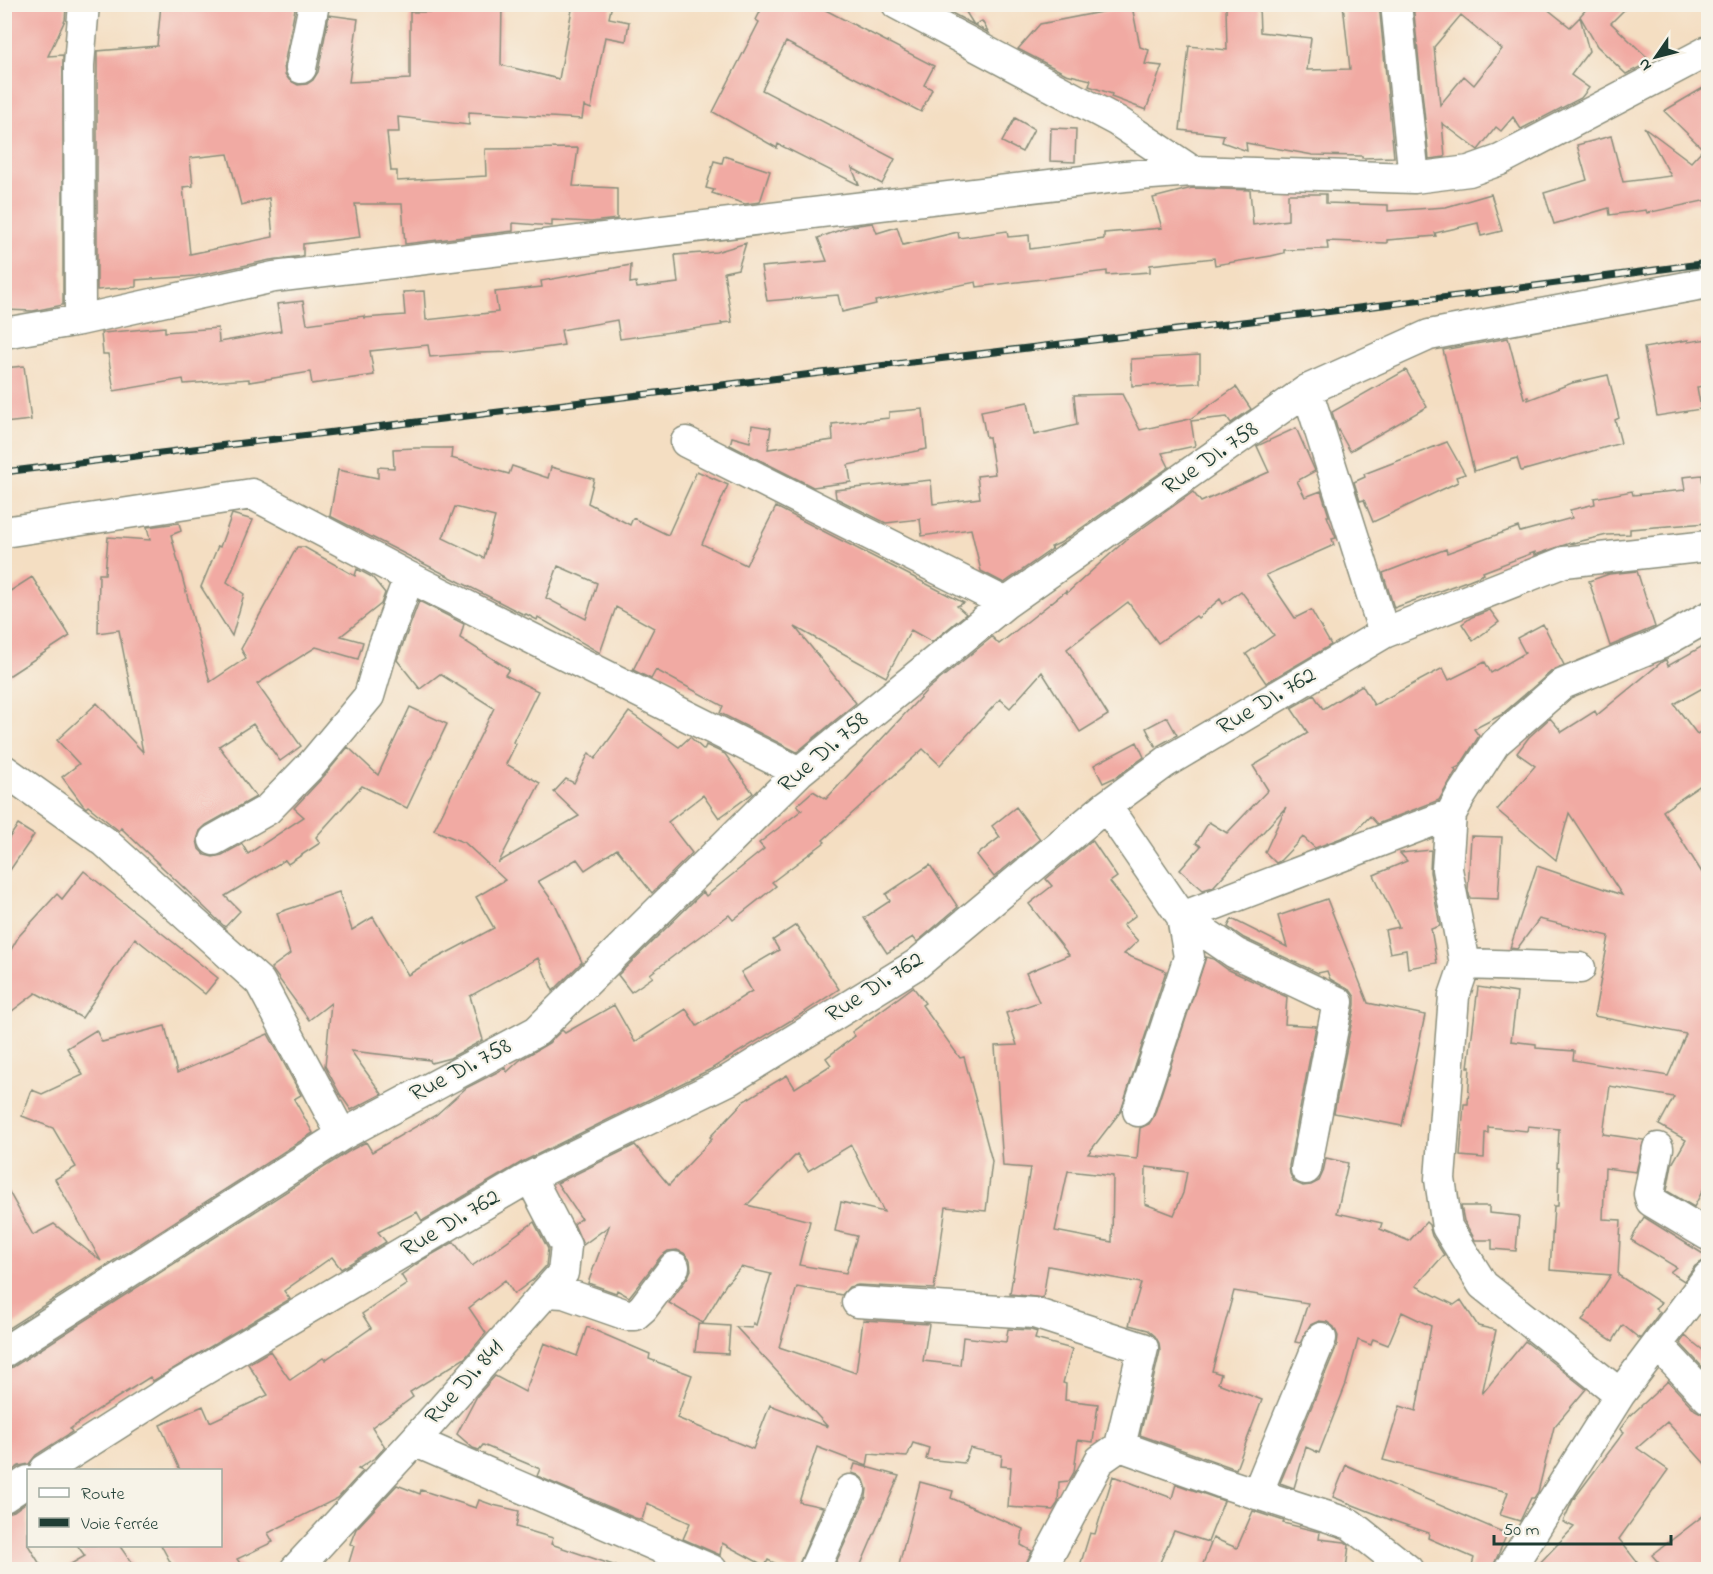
<svg xmlns="http://www.w3.org/2000/svg" width="1713" height="1574" viewBox="0 0 1713 1574" font-family="'Indie Flower',sans-serif">
<style>
.building{fill:#f1aaa3;fill-rule:evenodd}
.lines{fill:none;stroke-linecap:round;stroke-linejoin:round}
.minor-casing{stroke:#8a8e7b;stroke-width:33}
.minor{stroke:#fff;stroke-width:30}
.rail-casing{stroke:#1f3d34;stroke-width:7}
.rail{stroke:#f7f3e8;stroke-width:4.5;stroke-dasharray:14;stroke-linecap:butt}
.labels{text-anchor:middle;dominant-baseline:central;stroke-width:4.5;stroke-linejoin:round;paint-order:stroke}
.street-label{font-size:24px;fill:#1f3d34;stroke:#f7f3e8}
</style>
<rect width="100%" height="100%" fill="#f7f3e8"/>
<filter id="ink" filterUnits="userSpaceOnUse"><feTurbulence type="fractalNoise" baseFrequency=".0167" numOctaves="2"/><feDisplacementMap in="SourceGraphic" scale="12" xChannelSelector="R" yChannelSelector="G"/><feConvolveMatrix kernelMatrix="1 2 1 2 8 2 1 2 1" color-interpolation-filters="sRGB"/></filter>
<filter id="wash" filterUnits="userSpaceOnUse"><feTurbulence type="fractalNoise" baseFrequency=".008" numOctaves="4" result="noise"/><feDisplacementMap in="SourceGraphic" scale="24" xChannelSelector="R" yChannelSelector="G"/><feGaussianBlur stdDeviation="1.35" result="paint"/><feColorMatrix in="noise" values="0 0 0 0 0 0 0 0 0 0 0 0 0 0 0 0 0 1.4 0 .05"/><feComposite in="paint" operator="in"/></filter>
<g filter="url(#wash)">
<rect width="100%" height="100%" fill="#f4dec2"/>
<g id="blocks">
<!-- building -->
<path class="building" d="M4,4h56l6,4 -1,12 -17,36 15,-1v250l-30,6 -29,-1z
M161,4h135l-12,61 1,9 4,6 9,5 9,-1 6,-4 5,-8 11,-57 29,4 -9,63 61,-3v-67h55l2,-8h35l-1,61 58,14 14,-75h39l-3,14 20,4 -3,19 -21,-4 -14,72 -7,-3 -2,13 -113,-7v13l-71,-8 1,15h-12l4,39h6v10l89,-5 -1,-27 93,-1 -5,38 44,2v31l-26,3 -39,-2v6l-39,-3v8l-108,13 -3,-40h-47l5,33 -57,7v12l-33,4 -74,16 -60,4v7l-39,3v-239l60,-5zM228,154l13,51 28,-7 4,39 -83,17 -7,-67 10,-1 -3,-28z
M764,4h50l120,62 -10,19 8,4 -11,23 -135,-70 -24,48 133,69 -13,25 -30,-16 7,17 -81,-41 -1,4 -64,-36 46,-90 -3,-2z
M935,4h26l13,21 8,-4 7,12z
M1343,4h36l15,153 -32,1v-2l-49,-1 -67,-12 1,8 -25,-9 2,-7 -44,-5 9,-84 38,4 -1,-43 33,-1 1,26 51,6 -4,32 43,-1z
M1413,4h128l29,23 10,-10 9,34 -18,24 18,13 -8,10 -60,31 -8,-12 -12,14 -5,-4 -18,23 -36,-27 3,34 -16,2zM1461,15l41,34 -28,36 -10,-9 -24,29 -6,-58z
M1591,4h39l-19,19 38,36 -7,7 -16,8 -29,-28 -17,-30z
M1132,6l8,41 9,3 -4,14 17,2 -16,44 -35,-13 1,-3 -23,-8 2,-6 -25,-6 -48,-25 22,-25z
M1708,85v115l-61,13 -1,-3 -36,5 -1,-7 -55,16 -10,-31 43,-13 -10,-35 34,-9 12,46 48,-6 -27,-49 47,35 12,-13 -39,-38z
M1015,118l19,11 -12,23 -20,-10z
M1051,128l25,1 -1,33 -25,-1z
M724,156l46,15 -10,31 -15,2 -33,-11 2,-3 -8,-2 8,-27 8,2z
M1192,188l58,2 3,35 35,-5v-26h38v9l62,2v6l58,-4 45,-13 11,37 -21,5 -3,-13 -43,10 1,3 -49,4v3l-60,-2 1,8 -44,1v3l-13,3 -56,9 -1,-7 -64,7v7l-43,3v-4l-130,16 -1,-5 -101,19 1,3 -34,8 -4,-17 -71,6 -6,-34 66,-6 -9,-23 33,-12 22,-3 4,10 20,-6 6,18 55,-13 1,6 48,-7 1,6 21,-2 1,14 74,-10v-6l58,-5 -9,-30z
M746,243l-8,26 -14,3 8,50 -11,1 1,2 -102,14 -3,-19 -56,10 3,15 -47,7 -40,1 -47,4 -2,-12 -58,6 4,24 -62,9 -2,-12 -61,10v-3l-65,5 -1,-5 -69,12 -6,-37h-5l-2,-21h2l62,-6v5l53,-4 1,14 62,-11 -4,-27 26,-3 4,23 57,-8v2l41,-3 -2,-23 21,-1 2,29 72,-8 -3,-20 47,-5 -1,-6 90,-16 -1,18 6,-1 1,6 41,-5 -3,-28 41,-3z
M1508,338l16,60 4,-1v3l44,-17 36,-8 11,43 -4,2 6,23 -100,28 -4,-13 -43,13 -31,-121z
M1708,339v46l-11,2 4,22 -44,7 -13,-68 44,-8v2z
M1200,355v28l-68,3 -1,-27z
M24,366l7,54 -27,3v-55z
M1406,370l21,37 -77,44 -13,-23 -5,-16z
M1236,387l15,22 -20,14 -4,-6 -36,4 4,25 -33,7 7,14 -109,76 -9,4 1,2 -48,34 -23,-12 -10,-42 -49,7 -2,-17 -34,4 -50,-25 -1,-8 96,-10 2,24 47,-6 -3,-22 18,-2 -6,-37h-3l-5,-26 47,-9 6,33 43,-10 -3,-30 48,-1 18,36 50,-11z
M923,409l4,40 -79,16 3,17 -38,5 -83,-42 2,-8 18,5 2,-17 19,3 -3,21 65,-9 -1,-16 57,-6v-6z
M1296,428l19,43 -18,10 8,16 16,-6 8,25h-2l9,22 -4,1 2,6 -68,30 29,43 16,-8 20,35 -65,38 -20,-29 28,-19 -33,-44 -18,13 -3,-5 -22,19 -2,-2 -38,27 -30,-41 -61,47 41,66 -28,17 -38,-60 -32,36 -10,-9 -60,66 -17,-16 -100,91 2,2 -53,40 4,4 -43,34 -4,-5 -41,30 -38,29 3,3 -22,15 -13,-17 85,-83 3,4 58,-47 -5,-6 43,-33 -5,-5 16,-14 13,8 102,-110 64,-52 7,7 67,-53 1,2 60,-54 66,-47 8,10 68,-30 -12,-26z
M1447,442l18,32 -9,3 2,5 -85,40 -9,-22 -4,1 -6,-19 11,-5 -1,-3z
M417,448h35l-1,10 58,16 3,-8 36,12 3,-11 43,12 -6,24 42,22 3,-7 35,17 29,-64 31,14 -26,59 44,21 30,-58 188,96 -7,3 9,8 -34,28 -21,-12 -25,47 -91,-50 61,76 -59,49 -77,-39 3,-7 -67,-36 -5,9 -18,-9 21,-42 -38,-21 -16,46 -62,-36 -1,3 -11,-6 -1,1 -195,-99 8,-46 40,8v-11l16,1 -1,-19zM455,507l40,10 -11,41 -41,-20zM558,566l39,17 -11,36 -40,-21z
M1702,475l5,48 -77,6v5l-23,1 -34,8v-1l-38,13v-3l-52,20 1,2 -15,6 -75,28 -11,-35 63,-24 1,4 71,-26 2,5 52,-14 -2,-8 25,-6 -1,-6 38,-7 1,4 52,-5 -2,-13z
M232,514l21,6 -26,62 17,12 -12,42 -31,-49 17,-41 2,1z
M179,523l2,8 -10,4 39,147 36,-24 -5,-9 56,-102h7l51,29 2,-7 15,8 13,16 -4,11 -40,32 22,6 -5,17 -42,-12 -59,37 44,62 -21,15 -27,-37 -34,22 37,51 -50,28 -6,6 -3,9 2,9 6,6 8,2 9,-2 20,-11 6,10 56,-37 -10,-9 31,-33 23,-28 30,28 32,-68 37,17 -40,84 -45,-22 -46,51 4,6 -32,21 -3,-4 -60,36 15,15 -15,16 -104,-99 -2,3 -31,-25 -2,2 -3,-3 -21,-28 17,-13 -22,-24 40,-37 46,49 -24,-122 -21,3 1,-59h6l3,-37 42,3 -3,-13z
M1637,571l18,56 -45,19 -21,-65 20,-7z
M32,577l38,59 -66,43v-84z
M419,601l45,23 -4,14 49,31 -4,6 33,16 -25,51 3,2 -10,20 34,19 -41,79 80,-46 -25,-24 12,-13 8,4 15,-30 6,6 34,-47 50,35 11,-10 14,13 2,-5 19,9 28,39 -34,25 -16,-23 -35,27 24,31 -40,40 -35,-44 -32,21 -8,-11 -39,22 18,25 26,56 -29,29 -15,-33 -68,38 13,44 -33,18 -19,5 -1,-3 -79,-9 31,43 -31,16 -11,-16 -15,-28 6,-63 -22,17 -38,-52 19,-14 -13,-41 62,-21 13,38 21,-13 35,58 16,-10 70,-37 -18,-31 29,-17 -40,-37 -31,-13 60,-122 -54,-34 -20,15 -23,-29z
M1490,610l9,12 -26,19 -11,-17 10,-7z
M1543,624l21,41 -12,6 -51,44 -27,14 5,7 -19,30 -6,3 2,2 -17,29 -62,24 -7,-8 -16,17 -39,15 -12,-11 -23,24 -4,2 -11,-11 21,-45 -73,80 -10,3 -23,-20 21,-24 -5,-3 13,-21 18,11 41,-43 -15,-24 55,-33 -17,-25 23,-13 9,14 39,-24 12,20 69,-37 6,12 36,-18 6,11 34,-20 -8,-15z
M1708,643v42l-34,19 23,30 11,-7v53l-45,31 45,71v298l-14,27 -27,-16 5,-27 14,-24 -27,-15 15,-28 -64,-11 -7,48 41,6 -8,32 -31,-4 -2,51 18,1 -3,55 43,28 -6,5 5,4 -20,27 -17,-14 -10,16 -31,-20 29,-46 -61,-5 4,-64h4l1,-39h-2l2,-38 -31,-3 -1,5 -39,-4v6h-3l-1,25 -24,-2 4,-52h4l2,-37h-2l10,-80 39,6 -6,48 25,3v4l38,3 -1,9 95,16 18,-42 -92,-18 15,-80 -70,-17 -22,30 -7,-1 27,-82 85,29 -53,-82 -13,47 -59,-50 38,-44 -18,-13 12,-16 21,-19 12,14 33,-21 2,4 66,-54 3,-1 2,6z
M1167,717l10,18 -21,12 -10,-19z
M1137,742l7,15 -26,19 -15,7 -9,-18z
M1016,807l24,32 -46,38 -17,-22 23,-18 -8,-11z
M18,825l16,10 -30,44v-34z
M1471,836l31,1 -4,62 -28,-1 -2,-8z
M1092,840l25,37 -7,5 26,33 -13,10 15,16 -14,13 42,17 -45,140 -33,43 49,5 3,-31 9,-4 5,-8 52,-159 7,2 14,10 60,28 -2,27 31,2 -27,140 1,8 4,8 9,4 8,-1 8,-4 4,-9 3,-14 22,5 -11,50 45,10 -2,6 29,12 17,-19 3,3 3,11 12,19 -28,31 38,19 7,-5 17,26 18,4 -14,64 43,-53 61,48 -32,38 -16,65 -4,6h-3l-11,23 -20,-6 8,-23 -125,-32 17,-54 16,5 15,-85 -29,-14 -14,33 -15,-6 -2,6 -13,-5 -12,44 -27,69 -13,-6 -12,41 -14,-5 57,-138 1,-9 -4,-9 -7,-5 -8,-1 -9,4 -10,18 -5,-1 13,-39 -74,-12 -22,80 9,3 -3,9 44,17 -26,69 -96,-34 20,-84 -1,-8 -4,-7 -7,-6 -19,-5 12,-42 -93,-17 -5,32 -33,-4 20,-126 -27,-2 -8,-120 22,-1 -11,-32 33,-11 -13,-29 43,-18 -40,-51 23,-18 -6,-7zM1146,1167l41,5 -4,21 -9,22 -29,-11zM1068,1171l45,5 -1,66 -57,-11z
M1431,850l-1,22 10,54 -9,3 6,34 -29,5 -2,-18 -16,3 -5,-23 14,-3 -25,-52 33,-14 -7,-8z
M930,865l28,42 -41,35 -4,-5 -26,16 -23,-35 26,-17 -4,-7z
M84,871l134,107 -13,16 -70,-56 -53,80 -46,-25 -32,24v-55l15,-26 38,-42 5,5z
M1327,899l41,104 57,12 -23,111 -68,-13 21,-108v-8l-4,-6 -21,-12 -3,-8 -9,2 -74,-35 -16,-11 4,-8 55,28 -9,-31z
M796,925l43,64 -36,24 -92,56 -189,93 -100,59 -5,-9 -39,20 8,10 -45,27 -9,-12 -48,34 6,8 -137,82 -3,-4 -51,32 -29,20 2,3 -36,23 -7,9 -10,2 -6,4 -9,-12v-89l9,-2 338,-217 15,-8 6,10 64,-37 30,-27 39,-20 2,4 13,-12 29,-17 13,-13 3,3 49,-28 21,37 51,-33 11,17 55,-35 -11,-19 38,-22 -6,-10z
M913,987l12,16 -3,2 38,53 4,-1 28,104 -6,50 -40,-4 -12,82 -76,-4 -9,2 -7,8 -45,-8 -18,60 77,26 7,-53 66,4 -6,37 37,4 3,-28 43,5 2,-13 23,1 6,2 -2,7 37,10 -9,34 3,1 -1,16 33,4 -5,38 -15,-2 -4,32 -5,9 -10,1 -1,21 -5,7 -45,-3 3,-40 -10,-1 1,-11 -32,-7 -6,15 -38,-4 3,-11 -16,-5 -6,14 -38,-3 -2,12 -50,-19 -18,55 24,5 -26,62h-10l-19,-9 -3,6 -43,-23 -2,12 -37,-16 7,-16 -43,-20 -5,17 -7,-2 -98,-42 3,-7 -57,-24 -4,5 -6,-2 -16,-14 20,-38 18,-20 30,16 19,-49 33,13 10,-29 63,27 -1,5 43,16 -15,43 76,31 17,-44 58,22 -92,-100 16,1 1,-5 3,2 15,-51 -30,-7 -15,17 -23,39 -34,-20 19,-26 3,-7 -1,-10 -6,-7 -7,-3 -9,1 -7,5 -32,41 -12,-7 -1,3 -28,-10 21,-57 -26,19 -9,-21 7,-6 -24,-35 78,-38 34,40 43,-46 -2,-2 34,-36 43,-26 8,13 36,-23 -5,-7 29,-22 -3,-4zM851,1145l33,67 -43,-10 -6,29 22,5 -11,37 -47,-8 11,-44 -63,-16 50,-51 11,17z
M165,1026l12,47 91,-39 33,61 -7,4 19,34 -309,198v-148l29,52 21,-11 47,37 -46,-82 21,-12 -23,-39 -31,-12 10,-26 10,4 41,-19 -16,-27 29,-18 6,12z
M1461,1206h28v7l30,3 -3,35 -24,-2v-9h-17l-11,-19z
M1644,1217l64,40 -3,3 -10,6 -11,15 -14,-9 6,-5 -45,-27z
M534,1222l14,27 -2,17 -12,13 -20,15 -9,-14 -36,28 17,25 -21,25 -55,34 3,5 -41,30 13,20 -9,10 -18,12 5,2 -25,27 -70,35 5,9 -36,17 7,10h-70l-13,-24h59v-75h-40l-20,-45 43,-19 7,16 58,-27 -20,-31 22,-13 20,29 33,-22 2,2 46,-32 -9,-14 45,-30 -6,-9 23,-16 30,-17 18,24z
M698,1324l32,2 -2,28 -33,-2z
M1685,1336l23,18v19l-28,-30z
M1668,1381l27,29 8,4 5,1v52l-41,-45 -30,26 31,22 -49,69 18,23 -11,7h-92l40,-42 -11,-5 10,-22 51,-68 -4,-3 9,-12z
M855,1464l44,12 -40,93h-26l33,-72 1,-8 -3,-9 -6,-5 -6,-2z
M1346,1465l161,69 -15,35h-21l3,-11 -46,-20 1,-5 -38,-13 -58,-23z
M1113,1476l59,22 4,-14 48,17 -16,41 -34,-11 -17,38h-78l11,-36 5,1z
M920,1482l33,9 -2,7 72,31 -2,16 11,6 -9,18h-125z
M397,1485l23,9 1,-4 55,18 3,-8 14,5 26,6 -3,16 37,11 -2,6 65,22 -1,3h-268l7,-23 -4,-2 6,-15z
M28,1501v44l15,24h-28l-11,-16v-39l10,-3z
M1253,1511l31,10 -1,2 37,9 -1,7 26,3 4,3 -3,24h-145l12,-31 24,10z
M1708,1512v57h-44l-12,-14z
M77,1545h42l17,24h-74l23,-13z"/>
</g>
</g>
<g filter="url(#ink)">
<use href="#blocks" fill-opacity="0" stroke="#8a8e7b" stroke-width="1.5"/>
<g class="lines">
<!-- minor casing -->
<g class="minor-casing">
<path id="minor" d="M897,4l220,117 75,50
M1396,4l18,174
M301,68l13,-64
M80,320l-1,-255 5,-61
M4,333l76,-13 194,-43 851,-101 67,-5 222,7 55,-7 31,-11 208,-109
M1307,390l77,243
M686,442l320,161
M4,532l248,-38 157,83 390,195
M4,770l101,72 155,140 82,153
M1106,806l76,111 7,40 -51,154
M214,840l53,-30 46,-47 56,-67 14,-48 26,-71
M1182,917l53,36 103,49 -32,167
M1182,917l269,-103
M1465,964l115,4
M1658,1148l-9,46 2,7 57,34
M546,1292l18,1 63,22h8l8,-7 31,-41
M857,1302l177,11 109,35 -23,98
M1658,1345l50,53
M4,1352l338,-217 195,-104 262,-259 207,-169 301,-213 122,-55 279,-52
M1620,1394l-137,-109 -36,-58 -7,-48 14,-183 11,-32 -18,-95 4,-55 9,-17 35,-54 68,-59 97,-40 48,-27
M414,1441l298,129
M45,1470l135,-86 350,-207 199,-97 188,-116 189,-158 60,-44 218,-129 180,-71 144,-16
M1257,1494l64,-156
M4,1497l24,-16
M295,1570l119,-129 149,-168 3,-27 -36,-69
M814,1570l36,-80
M1041,1570l59,-110 20,-14 100,36 130,42 58,46
M1509,1570l111,-176 88,-117"/>
</g>
<!-- minor -->
<use href="#minor" class="minor"/>
<!-- rail casing -->
<g class="rail-casing">
<path id="rail" d="M4,472l1470,-178 234,-31"/>
</g>
<!-- rail -->
<use href="#rail" class="rail"/>
</g>
</g>
<g class="labels">
<!-- street labels -->
<g class="street-label">
<text transform="translate(1211 459) rotate(-35)">Rue DI. 758</text>
<text transform="translate(1267 702) rotate(-31)">Rue DI. 762</text>
<text transform="translate(824 753) rotate(-41)">Rue DI. 758</text>
<text transform="translate(875 988) rotate(-33)">Rue DI. 762</text>
<text transform="translate(461 1071) rotate(-28)">Rue DI. 758</text>
<text transform="translate(451 1224) rotate(-31)">Rue DI. 762</text>
<text transform="translate(465 1383) rotate(-48)">Rue DI. 841</text>
</g>
</g>
<!-- margin -->
<rect width="1713" height="1574" fill="none" stroke="#f7f3e8" stroke-width="24"/>
<!-- legend -->
<rect x="27" y="1469" width="195" height="78" fill="#f7f3e8" stroke="#a1aaa0" stroke-width="1.5"/>
<rect x="39" y="1488" width="30" height="9" fill="#ffffff" stroke="#a1aaa0" stroke-width="1.5"/>
<text x="81" y="1499" font-size="18" fill="#1f3d34">Route</text>
<rect x="39" y="1518" width="30" height="9" fill="#1f3d34" stroke="#a1aaa0" stroke-width="1.5"/>
<text x="81" y="1529" font-size="18" fill="#1f3d34">Voie ferrée</text>
<!-- north arrow -->
<g transform="translate(1656 57) rotate(235)" stroke="#f7f3e8" stroke-width="4.5" paint-order="stroke">
<path d="M0-4.5L10 22L0 15L-10 22Z" fill="#1f3d34"/>
<text y="-9" font-size="16" font-weight="bold" text-anchor="middle" fill="#1f3d34">N</text>
</g>
<!-- scale -->
<path d="M1494 1535v9h177v-9" fill="none" stroke="#1f3d34" stroke-width="3"/>
<text x="1503" y="1535" font-size="18" fill="#1f3d34" stroke="#f7f3e8" stroke-width="4.5" paint-order="stroke">50 m</text>
</svg>
